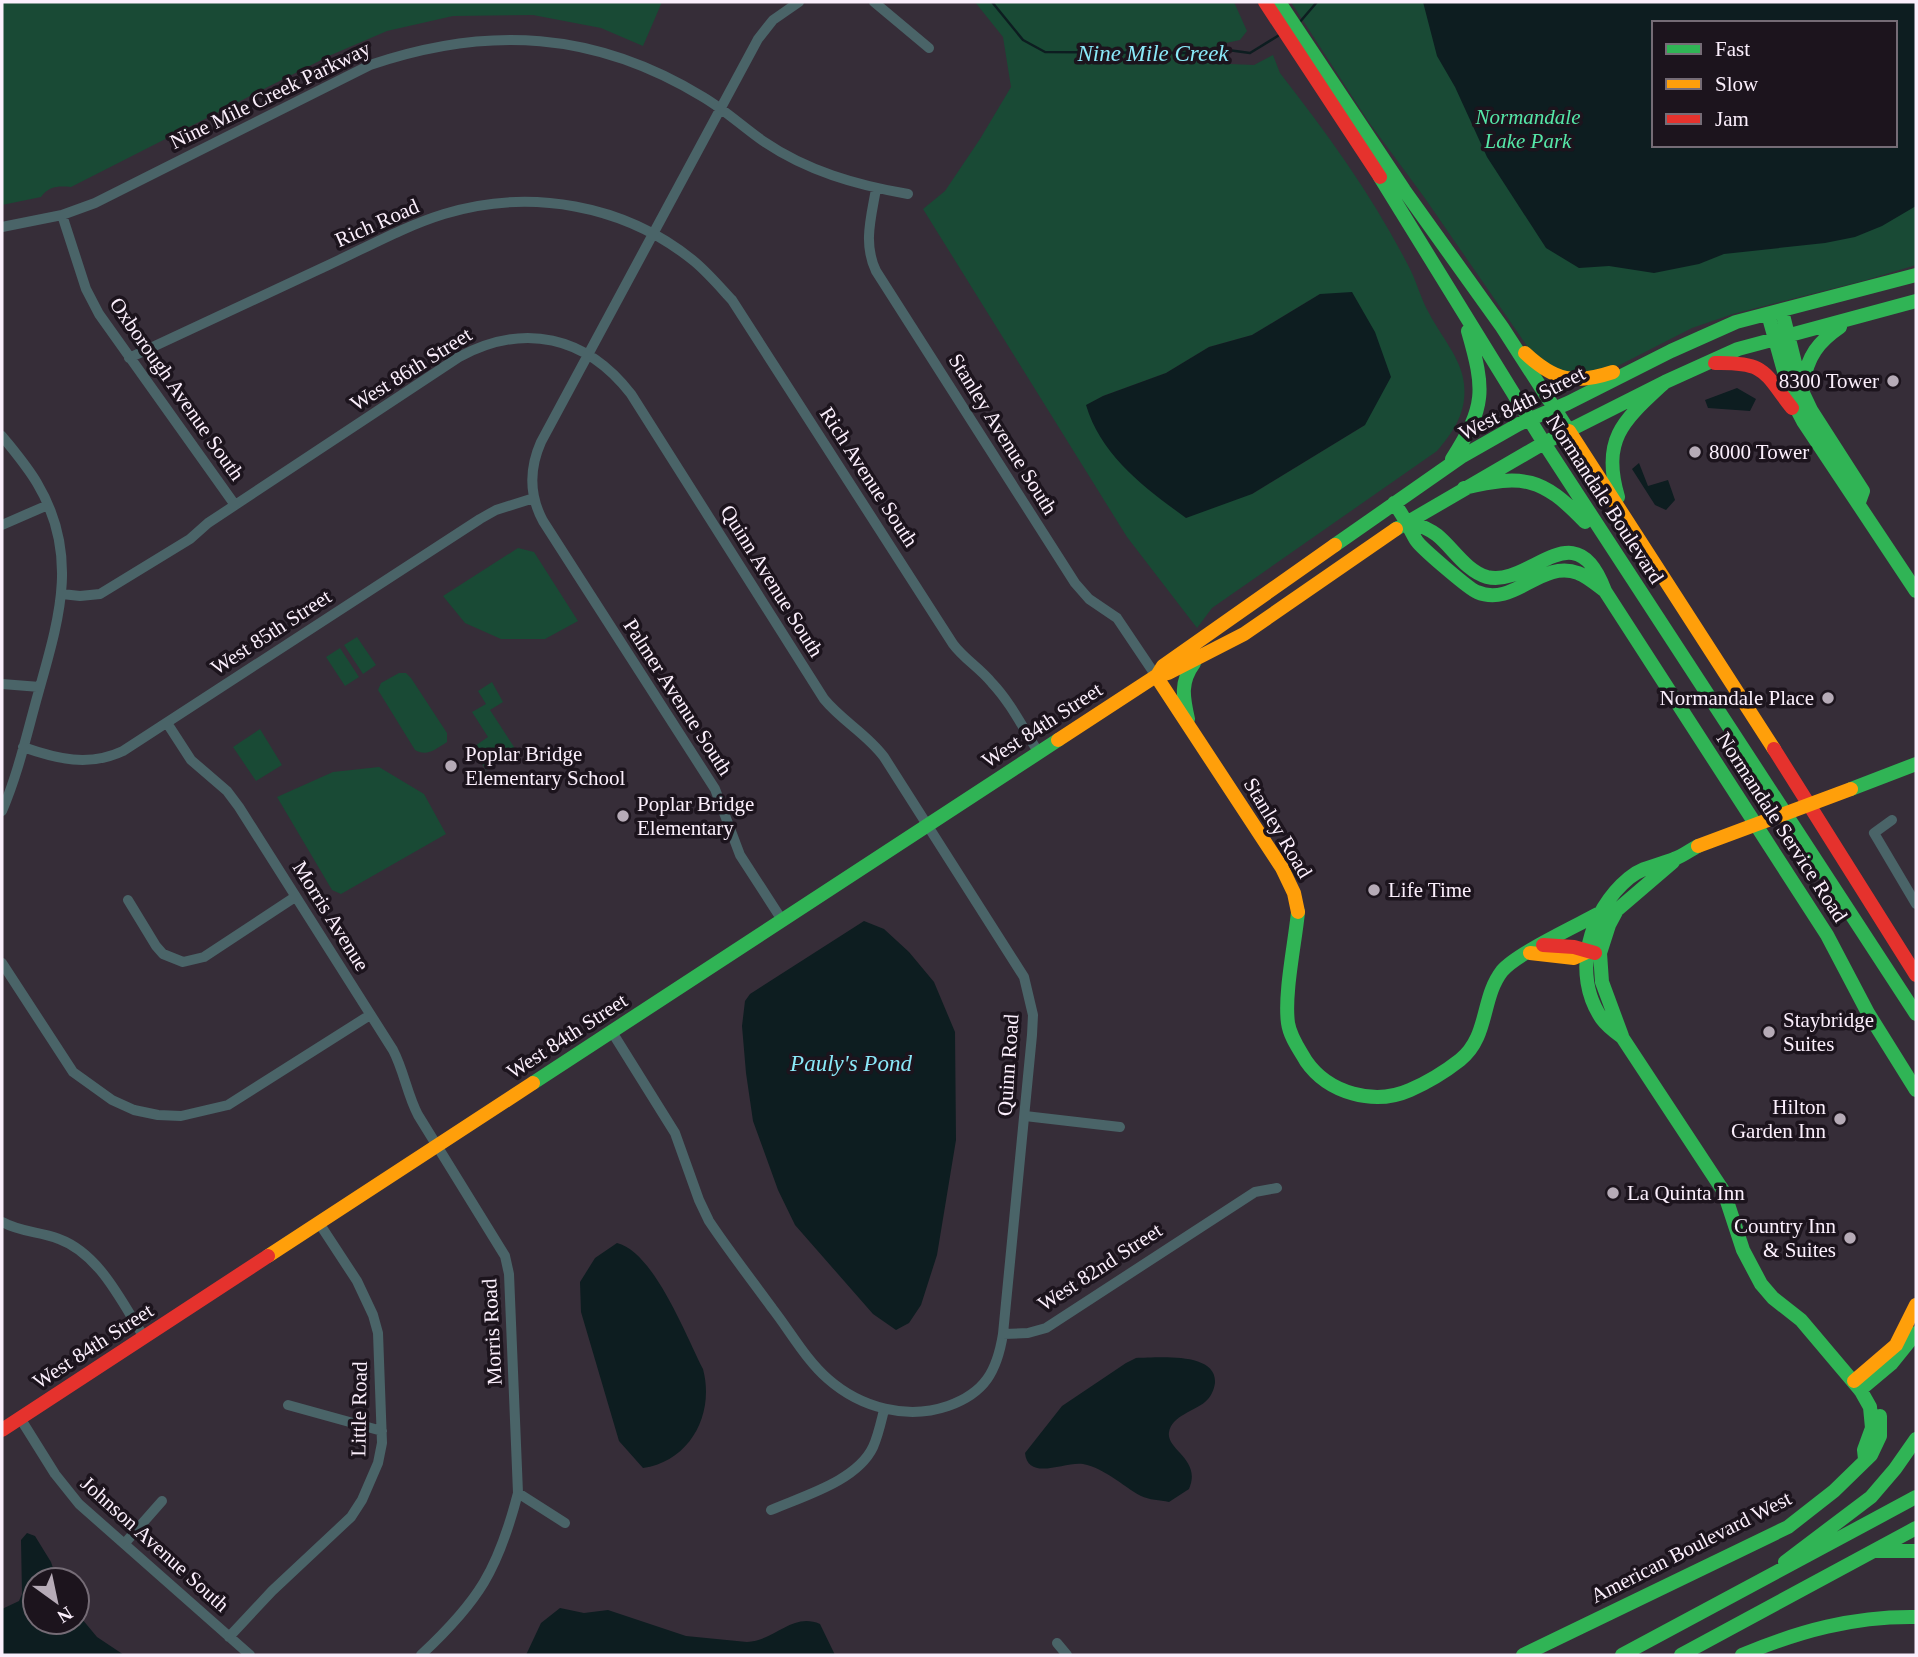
<svg xmlns="http://www.w3.org/2000/svg" width="1918" height="1657" viewBox="0 0 1918 1657" font-family="'Times New Roman',serif">
<style>
.green{fill:#194a35;fill-rule:evenodd}
.water{fill:#0d1d20;fill-rule:evenodd}
.lines{fill:none;stroke-linecap:round;stroke-linejoin:round}
.stream{stroke:#0d1d20;stroke-width:2.5}
.street{stroke:#4a6468;stroke-width:10}
.fast{stroke:#30b455;stroke-width:14}
.slow{stroke:#ff9f0a;stroke-width:14}
.jam{stroke:#e5322d;stroke-width:14}
.slow-bridge{stroke:#ff9f0a;stroke-width:14}
.poi-dot{fill:#b6abb7;stroke:#1c141d;stroke-width:2.5}
.labels{text-anchor:middle;dominant-baseline:central;stroke-width:7;stroke-linejoin:round;paint-order:stroke}
.street-label{font-size:21px;fill:#fbeffc;stroke:#1c141d}
.park-label{font-size:21px;font-style:italic;fill:#55e7a8;stroke:#1c141d}
.poi-label{font-size:21px;fill:#fbeffc;stroke:#1c141d;text-anchor:start}
.water-label{font-size:23px;font-style:italic;fill:#8ae9f9;stroke:#1c141d}
</style>
<rect width="100%" height="100%" fill="#362d38"/>
<!-- green -->
<path class="green" d="M2,2h660l-19,44 -42,-18 -68,-13 -80,1 -66,15 -56,24 -260,132c-13,-1 -22,-1 -30,10l-39,8z
M975,2h259l13,29 -7,9 -14,3 4,21 24,1 19,-10 7,18c49,63 94,125 130,196 7,14 11,30 19,44 11,22 33,46 35,71 3,28 -10,47 -27,67l-225,157 -15,20 -70,-91 -204,-328 22,-18 35,-52 31,-52 -8,-50zM1320,294l45,131 -113,69 -165,-89 16,-9 63,-23 43,-26 43,-12z
M1291,2h625v263l-53,16 -130,33 -41,14 -84,43 -45,4 -25,-15 -11,-14 -103,-149 -56,-76zM1654,23h241v122h-241z
M518,548l16,4 44,69 -33,18h-44l-36,-16 -22,-27z
M357,637l19,28 -13,9 -19,-29z
M340,648l19,29 -14,9 -19,-29z
M399,673h7l5,5 36,55v9c-11,7 -20,15 -32,8l-37,-60 3,-7z
M492,682l11,20 -13,8 26,40 -30,20 -14,-22 16,-11 -16,-25 14,-8 -8,-13z
M260,729l22,36 -26,16 -23,-34z
M379,767l45,27 22,40 -105,60 -9,-4 -55,-93 56,-25z"/>
<!-- water -->
<path class="water" d="M1423,2h493v204l-34,20 -27,11 -30,6 -101,11 -25,10 -45,9 -45,-7 -30,2 -33,-20 -59,-91 -32,-70 -18,-31zM1654,23h241v122h-241z
M1352,292l23,40 16,45 -26,48 -113,69 -66,24c-41,-30 -85,-62 -100,-113l17,-9 63,-23 43,-26 43,-12 68,-41z
M1737,388l19,11 -6,12 -42,-3 -3,-8z
M1639,463l9,23 20,-6 7,20 -9,10 -11,-5 -23,-36z
M864,921l20,8 25,23 25,30 21,50 1,108 -19,115 -16,50 -12,18 -13,7 -23,-16 -78,-89 -17,-35 -25,-69 -7,-48 -4,-47 3,-25 5,-7z
M617,1243c37,9 69,93 86,126 12,45 -13,92 -60,99l-24,-27 -38,-129 -1,-30 15,-24z
M1136,1358c20,0 81,-7 79,25 -1,7 -4,14 -10,19 -11,9 -33,14 -36,30 -3,18 33,27 20,57l-20,13c-9,-2 -20,-2 -28,-6 -20,-11 -35,-27 -58,-32 -18,-3 -55,18 -58,-11l37,-47 64,-43z
M27,1533l8,3 16,26 6,18h-22v42h42v-9l20,24 27,18h-122v-46l17,-8 3,-7 -1,-54z
M560,1608l24,5 24,-3 78,26 61,6c28,-1 45,-30 73,-18l15,31h-309l15,-32z"/>
<g class="lines">
<!-- stream -->
<path class="stream" d="M992,2l31,38 22,12 140,1 43,-3 22,3 31,-19
M1299,23l18,-21"/>
<!-- street -->
<path class="street" d="M874,2l55,46
M876,189c-5,29 -13,55 0,82l199,312 14,16 28,19 39,58
M62,215l24,74 13,25 136,191
M2,227l60,-12 33,-12 275,-138c118,-40 225,-34 333,32 22,13 40,30 60,44 44,30 93,44 145,53
M129,358c65,-30 129,-60 193,-90 40,-18 80,-41 122,-54 85,-26 181,-10 251,48 13,11 25,25 37,38l221,344c11,15 27,24 39,39 19,20 32,47 47,70
M2,436c12,15 25,30 35,47 43,72 22,136 1,211 -11,39 -20,80 -36,117
M2,525l46,-20
M62,594l18,2 20,-2 90,-55 18,-16 251,-166c65,-35 127,-21 172,37l193,305c18,22 43,35 60,58l140,220 9,38 -1,20 -29,299c-6,37 -18,59 -55,72 -41,14 -87,2 -120,-27 -22,-19 -38,-48 -56,-71 -21,-29 -43,-57 -63,-87l-10,-21 -24,-67 -63,-101
M2,684l38,3
M167,723l24,37 36,31 12,16 154,243c11,21 14,44 25,65l87,141 4,18 9,219
M23,747c34,12 66,20 100,4l357,-232 16,-9 38,-12
M1892,820l-18,13 42,71
M128,900l28,46 7,8 20,8 21,-5 91,-60
M782,920l-42,-65 -25,-66 -172,-268c-14,-26 -14,-52 -2,-79l217,-403 15,-19 26,-18
M2,963l71,109 39,28 22,10 24,5 23,1 47,-11 142,-90
M1025,1116l95,11
M2,1222c20,11 37,9 57,17 41,15 63,64 85,98
M1003,1334l25,-1 18,-5 209,-136 22,-4
M288,1405l94,26
M20,1418l35,56 24,30 171,151
M771,1510c32,-14 86,-29 102,-63 5,-11 8,-25 11,-37
M125,1543l37,-42
M229,1637l43,-46 79,-74 11,-17 16,-37 4,-20 -4,-110 -5,-18 -16,-34 -38,-58
M1057,1643l10,12
M421,1655c58,-54 77,-85 97,-162l47,30"/>
<!-- fast -->
<path class="fast" d="M1279,2l125,188 98,137 67,104
M1380,177l164,266
M1782,311l20,80 9,19 52,81 -4,11
M1768,314l24,86 11,21 113,170
M1803,383c5,-27 15,-41 37,-56
M1544,443l372,571
M1452,459c34,-53 33,-69 16,-128
M1464,488c60,-14 78,-11 121,34
M1618,497c-17,-59 6,-77 47,-115
M1394,503c10,13 14,23 22,37 4,7 53,49 61,52 37,16 64,-33 101,-19 9,3 19,12 27,18
M1408,521c11,4 20,7 29,14 16,13 29,36 50,42 43,11 88,-69 118,14l222,344 41,78 48,77
M1396,529l148,-86 121,-61 73,-33 178,-48
M1335,545l126,-88 58,-33 49,-21 103,-52 65,-29 180,-47
M1188,719c-5,-22 -8,-37 6,-56
M1851,789l65,-25
M1698,846c-8,4 -15,10 -24,13 -15,6 -32,8 -45,19 -40,33 -58,96 -27,141 5,7 13,13 20,18l102,155 19,58 18,34 12,14 28,22 60,71 9,16 2,21 -8,22 1,9
M1298,912c-3,31 -14,82 -10,111 2,14 11,26 18,38 22,32 68,45 104,29 16,-7 36,-19 50,-30 29,-23 21,-62 42,-89 14,-17 74,-45 96,-57
M1622,1036l-20,-54 -2,-29 9,-28 8,-15 56,-48
M533,1083l525,-343
M1860,1390l31,-26 25,-31
M1877,1551h39
M1785,1562l86,-65 24,-28 21,-30
M1523,1655l265,-128 46,-36 37,-36 9,-19v-20
M1622,1655l294,-158
M1681,1655l235,-127
M1742,1655c57,-24 112,-39 174,-38"/>
<!-- slow -->
<path class="slow" d="M1525,353c30,28 49,32 88,19
M1569,431l205,318
M1158,674l5,-8 172,-121
M1156,676l126,192 12,25 4,19
M1058,740l98,-64 12,-3 76,-39 152,-105
M1530,953l44,5 13,-6
M268,1256l265,-173
M1854,1381l42,-36 20,-40"/>
<!-- jam -->
<path class="jam" d="M1265,2l115,175
M1715,363c51,-1 48,8 77,45
M1774,749l142,226
M1543,945l31,2 21,6
M2,1430l266,-174"/>
<!-- slow-bridge -->
<path class="slow-bridge" d="M1698,846l153,-57"/>
</g>
<!-- markers -->
<g class="poi-dot">
<circle cx="1893" cy="381" r="7"/>
<circle cx="1695" cy="452" r="7"/>
<circle cx="1828" cy="698" r="7"/>
<circle cx="451" cy="766" r="7"/>
<circle cx="623" cy="816" r="7"/>
<circle cx="1374" cy="890" r="7"/>
<circle cx="1769" cy="1032" r="7"/>
<circle cx="1840" cy="1119" r="7"/>
<circle cx="1613" cy="1193" r="7"/>
<circle cx="1850" cy="1238" r="7"/>
</g>
<g class="labels">
<!-- street labels -->
<g class="street-label">
<text transform="translate(270 95) rotate(-26)">Nine Mile Creek Parkway</text>
<text transform="translate(377 223) rotate(-24)">Rich Road</text>
<text transform="translate(411 369) rotate(-32)">West 86th Street</text>
<text transform="translate(177 389) rotate(55)">Oxborough Avenue South</text>
<text transform="translate(1522 403) rotate(-27)">West 84th Street</text>
<text transform="translate(1003 434) rotate(58)">Stanley Avenue South</text>
<text transform="translate(869 477) rotate(57)">Rich Avenue South</text>
<text transform="translate(1605 499) rotate(57)">Normandale Boulevard</text>
<text transform="translate(772 581) rotate(58)">Quinn Avenue South</text>
<text transform="translate(271 632) rotate(-33)">West 85th Street</text>
<text transform="translate(678 697) rotate(57)">Palmer Avenue South</text>
<text transform="translate(1042 725) rotate(-33)">West 84th Street</text>
<text transform="translate(1782 827) rotate(57)">Normandale Service Road</text>
<text transform="translate(1278 828) rotate(59)">Stanley Road</text>
<text transform="translate(331 916) rotate(58)">Morris Avenue</text>
<text transform="translate(567 1036) rotate(-33)">West 84th Street</text>
<text transform="translate(1008 1065) rotate(-86)">Quinn Road</text>
<text transform="translate(1100 1267) rotate(-33)">West 82nd Street</text>
<text transform="translate(492 1332) rotate(-93)">Morris Road</text>
<text transform="translate(93 1346) rotate(-33)">West 84th Street</text>
<text transform="translate(359 1409) rotate(-89)">Little Road</text>
<text transform="translate(155 1544) rotate(42)">Johnson Avenue South</text>
<text transform="translate(1691 1547) rotate(-27)">American Boulevard West</text>
</g>
<!-- park labels -->
<g class="park-label">
<text x="1528" y="117">Normandale<tspan x="1528" dy="24">Lake Park</tspan></text>
</g>
<!-- poi labels -->
<g class="poi-label">
<text x="1879" y="381" text-anchor="end">8300 Tower</text>
<text x="1709" y="452">8000 Tower</text>
<text x="1814" y="698" text-anchor="end">Normandale Place</text>
<text x="465" y="754">Poplar Bridge<tspan x="465" dy="24">Elementary School</tspan></text>
<text x="637" y="804">Poplar Bridge<tspan x="637" dy="24">Elementary</tspan></text>
<text x="1388" y="890">Life Time</text>
<text x="1783" y="1020">Staybridge<tspan x="1783" dy="24">Suites</tspan></text>
<text x="1826" y="1107" text-anchor="end">Hilton<tspan x="1826" dy="24">Garden Inn</tspan></text>
<text x="1627" y="1193">La Quinta Inn</text>
<text x="1836" y="1226" text-anchor="end">Country Inn<tspan x="1836" dy="24">&amp; Suites</tspan></text>
</g>
<!-- water labels -->
<g class="water-label">
<text x="1153" y="53">Nine Mile Creek</text>
<text x="851" y="1063">Pauly's Pond</text>
</g>
</g>
<!-- border -->
<rect width="1918" height="1657" fill="none" stroke="#fbeffc" stroke-width="7"/>
<!-- legend -->
<rect x="1652" y="21" width="245" height="126" fill="#1c141d" stroke="#756c76" stroke-width="2"/>
<rect x="1666" y="44" width="35" height="10" fill="#30b455" stroke="#756c76" stroke-width="2"/>
<text x="1715" y="56" font-size="21" fill="#fbeffc">Fast</text>
<rect x="1666" y="79" width="35" height="10" fill="#ff9f0a" stroke="#756c76" stroke-width="2"/>
<text x="1715" y="91" font-size="21" fill="#fbeffc">Slow</text>
<rect x="1666" y="114" width="35" height="10" fill="#e5322d" stroke="#756c76" stroke-width="2"/>
<text x="1715" y="126" font-size="21" fill="#fbeffc">Jam</text>
<!-- north arrow -->
<g transform="translate(56 1601) rotate(147)"><circle r="33" fill="#1c141d" stroke="#756c76" stroke-width="2"/>
<path d="M0-5L12 26L0 18L-12 26Z" fill="#b6abb7"/>
<text y="-10" font-size="19" font-weight="bold" text-anchor="middle" fill="#fbeffc">N</text>
</g>
</svg>
